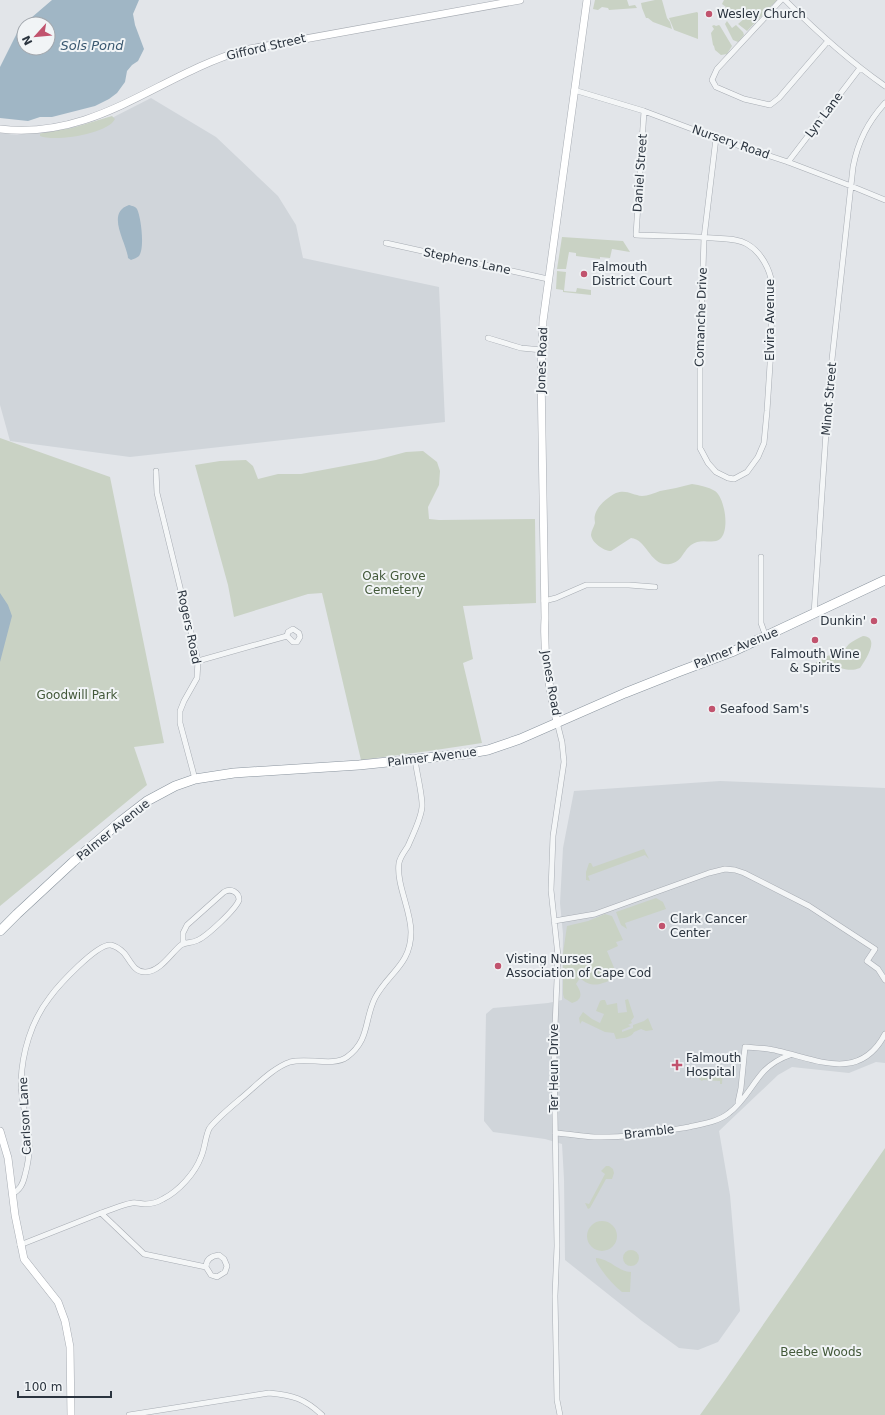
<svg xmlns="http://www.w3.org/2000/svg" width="885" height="1415" viewBox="0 0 885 1415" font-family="'DejaVu Sans',sans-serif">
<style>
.built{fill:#d0d5da}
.green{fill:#c9d2c4}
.water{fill:#a0b6c5}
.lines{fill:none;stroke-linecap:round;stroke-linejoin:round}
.street-casing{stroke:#a7acb3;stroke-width:6}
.secondary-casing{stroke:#a7acb3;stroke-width:8}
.highway-casing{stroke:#8a949e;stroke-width:10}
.street{stroke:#f4f6f7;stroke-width:5}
.secondary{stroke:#fff;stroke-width:7}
.highway{stroke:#fff;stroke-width:9}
.poi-dot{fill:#c1536e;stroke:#f1f4f6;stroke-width:1.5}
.labels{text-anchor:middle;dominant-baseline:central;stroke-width:4;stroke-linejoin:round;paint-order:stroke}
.poi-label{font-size:12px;fill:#2b343f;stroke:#f1f4f6;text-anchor:start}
.street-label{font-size:12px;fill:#2b343f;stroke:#f1f4f6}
.park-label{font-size:12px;fill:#43593a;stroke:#f1f4f6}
.water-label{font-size:13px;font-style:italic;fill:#39576f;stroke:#f1f4f6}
</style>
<rect width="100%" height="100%" fill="#e2e5e9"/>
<!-- built -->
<path class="built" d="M151,98l65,39 62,59 18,29 7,33 136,29 6,135 -315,35 -120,-16 -10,-36v-272l17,2 85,-12z
M720,781l165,7v275l-9,-1 -27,11 -57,-6 -14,8 -59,56 11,64 10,116 -22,31 -20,8 -19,-2 -37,-27 -77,-61 -1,-81 -2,-35 -17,-5 -52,-7 -9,-11 2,-107 7,-6 55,-5 14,-3 1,-66 -3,-31 3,-55 11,-57z"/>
<!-- green -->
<path class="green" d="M595,0h32l2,6 6,-1 2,3 -28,2 -1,-2 -6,-1 -4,3 -5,-1z
M655,0h7l5,18 3,4 2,7 -19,-7 -5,-4h-2l-4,-10 -1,-5z
M724,0h53l-30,31 -9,-7 7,-6 -5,-6 -6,5 -4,-4 -6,5 -4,-4 6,-7 -4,-3z
M697,12l1,1v26l-24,-9 -5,-12z
M727,21l5,7 4,-3 7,7 1,3 -6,7 -5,-2 -8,-16z
M714,25l2,1 3,-1 1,1 12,20 -5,8 -6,1 -6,-5 -1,-4 -1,-1 -2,-12 3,-4 -2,-3z
M112,116l3,3c-7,15 -60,23 -75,17v-2l2,-1 30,-5z
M562,237l61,4 7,11 -18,-3 -2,9 -10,-1v2l-24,-3v-3l-7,-1 -3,17h-9z
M557,271l9,1 -2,19 12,1 1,-4 14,2v5l-28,-3v-2l-7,-1z
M0,438l110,39 54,266 -30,4 13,38 -147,121z
M423,451l14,11 3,9 -1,14 -11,22 1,12 10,1 96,-1 1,84 -73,3 10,53 -10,4 19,80 -53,8 -68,9 -39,-167 -14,1 -74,23 -6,-32 -33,-120 25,-4 26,-1 7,6 5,13 20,-5h23l75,-14 30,-8z
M692,484c8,1 16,3 23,7 10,7 15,40 5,48 -7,6 -19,-2 -29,6 -8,6 -9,17 -21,19 -20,3 -23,-25 -39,-26l-20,13c-7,0 -19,-8 -20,-16 0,-4 3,-8 4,-12 0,-2 -1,-5 0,-8 2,-9 13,-18 21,-22 10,-4 17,2 26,3 6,0 12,-3 18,-5 11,-2 21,-4 32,-7z
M863,636c18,1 2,25 -3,32 -13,5 -18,-2 -29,-1 -5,1 -13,5 -18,2 2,-12 20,-14 29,-18 3,-1 4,-4 7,-7 4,-3 9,-6 14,-8z
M644,849l5,10 -4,-4 -57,21 2,5 -4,-1v-8l3,-9h2l2,4z
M656,898l7,4 3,7 -41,14 2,6 -6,-4 -5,-13z
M605,914l7,2 11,24 -7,2 2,4 -11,5 11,26c-15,6 -25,13 -38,1l-4,6c6,8 7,16 -4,19l-8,-5 -1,-4v-41l4,-27 21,-5z
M628,999l6,18 -3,4 1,2 -4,2 3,1 -9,4v2l11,-4v-3l11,-4 4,-3 5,12 -7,1 -5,-2 -7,3c-3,6 -11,6 -18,7l-2,-6 -9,-1 -23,-11 -2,3 -1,-6 4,-6 9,7 8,4 4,-9 -8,-3 4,-10 2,-1h3l2,5 10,-2 1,10 9,-1 -2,-12z
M700,1068l23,3 -1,13h-2v-3l-17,-1 -1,1 -3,-2z
M885,1148v267h-185l25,-35z
M606,1166h3l4,3 1,4 -2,6h-6l-16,29 -2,1 -3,-6 4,1 16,-30 -4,-3z
M587 1236a15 15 0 1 1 30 0a15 15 0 1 1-30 0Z
M623 1258a8 8 0 1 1 16 0a8 8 0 1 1-16 0Z
M596,1258c14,1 23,14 35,14l-1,20h-8c-11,-9 -19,-19 -26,-31z"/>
<!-- water -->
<path class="water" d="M52,0h87l-6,14 2,11 9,24 -6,12 -6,4 -5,6 -2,11 -8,11 -8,6 -14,7 -43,11h-12l-12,4 -28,-3v-51l19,-38 5,-5v24h24v-24h-24z
M129,205c3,1 6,1 8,4 4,8 8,39 2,47 -2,2 -6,3 -8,4l-3,-2c-1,-15 -23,-45 1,-53z
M0,593l8,12 4,11 -12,46z"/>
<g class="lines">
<!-- street casing -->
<g class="street-casing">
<path id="street" d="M781,0l-64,69 -5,11 4,7 28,12 26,6 9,-7 49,-57
M785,0c31,31 64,61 100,86
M574,90l70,21 72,27 72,24 63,24 34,14
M644,111l-8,124c26,1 52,1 77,3 11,1 24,0 34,6 14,8 23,25 25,40l-1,65 -4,62 -3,32 -6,14 -11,15 -13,7 -6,-1 -12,-6 -8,-9 -8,-15v-87l4,-123 12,-100
M788,162l72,-94
M386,243l162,36
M488,338l33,10 21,2
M156,471l1,22 41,168 -1,17 -13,23 -4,10v12l15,56
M761,557v66l5,14
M544,601l12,-3 30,-13h43l26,2
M814,614l15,-227 24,-220c5,-26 15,-45 32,-64
M293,629l6,4 1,4 -3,5h-4l-6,-6 1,-4z
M198,661l89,-25
M557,722l5,20 2,20 -11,74 -2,54 7,66 -4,94 3,196 -2,50 2,104 3,15
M554,921l41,-7 114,-41 16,-4 10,1 9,3 65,33 66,43 -8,12 11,8 7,11
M738,1102l3,-14 4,-41c11,1 22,1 33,4 40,9 82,31 107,-17
M555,1133c13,1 26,3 39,4 32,1 64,-5 95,-10 13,-3 29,-5 40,-14 15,-11 23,-29 35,-42 7,-7 17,-13 26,-16
M12,1194c8,-4 11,-10 13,-19 3,-11 5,-24 4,-36 -2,-19 -8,-38 -8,-57 1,-29 10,-61 29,-85 8,-11 47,-54 61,-52 4,1 10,5 13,8 6,7 10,20 22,19 15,-1 25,-19 35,-27 5,-3 12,-2 17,-5 9,-4 38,-31 41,-40 0,-8 -8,-12 -15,-8l-37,33 -4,8v11
M101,1213c10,-3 20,-8 31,-10 4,-1 8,1 13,1 6,0 13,-2 18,-5 16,-8 32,-26 38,-42 4,-9 4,-19 8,-28 5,-8 22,-22 30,-29 15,-12 33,-32 51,-38 17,-5 43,5 57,-5 23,-17 17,-37 28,-59 13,-25 36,-33 36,-66 0,-22 -15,-48 -12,-69 1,-6 6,-12 9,-17 5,-12 13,-27 14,-39 1,-10 -6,-37 -7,-48
M20,1245l81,-32 43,41 62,13c0,-7 5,-11 13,-12l5,4 3,7 -2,6 -8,5 -6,-2 -5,-8
M129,1415l140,-22c24,2 36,6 53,22"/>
</g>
<!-- secondary casing -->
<g class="secondary-casing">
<path id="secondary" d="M0,129c97,11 158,-54 244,-79l276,-50
M557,722c-8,-35 -14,-68 -12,-104l-4,-245 2,-52 44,-321
M0,1131l8,27 7,57 9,44 34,43 7,19 5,26 1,68"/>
</g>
<!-- highway casing -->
<g class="highway-casing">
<path id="highway" d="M0,931l17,-17 56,-52 48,-41 26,-20 28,-15 20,-7 39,-6 125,-8 106,-11 23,-4 32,-11 105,-46 53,-21 56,-21 151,-71"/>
</g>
<!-- street -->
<use href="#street" class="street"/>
<!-- secondary -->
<use href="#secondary" class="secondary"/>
<!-- highway -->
<use href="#highway" class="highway"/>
</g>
<!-- markers -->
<g class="poi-dot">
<circle cx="709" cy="14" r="4"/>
<circle cx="584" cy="274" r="4"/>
<circle cx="874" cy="621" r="4"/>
<circle cx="815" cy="640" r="4"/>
<circle cx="712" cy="709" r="4"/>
<circle cx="662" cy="926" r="4"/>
<circle cx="498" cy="966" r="4"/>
<path d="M675 1059h4v4h4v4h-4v4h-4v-4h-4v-4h4z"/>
</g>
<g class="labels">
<!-- poi labels -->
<g class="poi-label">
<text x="717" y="14">Wesley Church</text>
<text x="592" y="267">Falmouth<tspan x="592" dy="14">District Court</tspan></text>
<text x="866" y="621" text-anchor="end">Dunkin'</text>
<text x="815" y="654" text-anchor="middle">Falmouth Wine<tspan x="815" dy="14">&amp; Spirits</tspan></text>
<text x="720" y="709">Seafood Sam's</text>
<text x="670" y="919">Clark Cancer<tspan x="670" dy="14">Center</tspan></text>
<text x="506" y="959">Visting Nurses<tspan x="506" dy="14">Association of Cape Cod</tspan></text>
<text x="686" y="1058">Falmouth<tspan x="686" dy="14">Hospital</tspan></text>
</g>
<!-- street labels -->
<g class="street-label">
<text transform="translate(266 47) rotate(-13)">Gifford Street</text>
<text transform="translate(824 115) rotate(-53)">Lyn Lane</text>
<text transform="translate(731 142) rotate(19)">Nursery Road</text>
<text transform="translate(640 173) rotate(-86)">Daniel Street</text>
<text transform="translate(467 261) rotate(12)">Stephens Lane</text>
<text transform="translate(701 317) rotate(-88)">Comanche Drive</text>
<text transform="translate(770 320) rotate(-90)">Elvira Avenue</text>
<text transform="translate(542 360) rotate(-88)">Jones Road</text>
<text transform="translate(829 399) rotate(-85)">Minot Street</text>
<text transform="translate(189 627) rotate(78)">Rogers Road</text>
<text transform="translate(736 648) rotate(-22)">Palmer Avenue</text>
<text transform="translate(551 683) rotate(80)">Jones Road</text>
<text transform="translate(432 757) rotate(-7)">Palmer Avenue</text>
<text transform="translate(113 830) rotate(-39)">Palmer Avenue</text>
<text transform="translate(554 1068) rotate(-90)">Ter Heun Drive</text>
<text transform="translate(25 1116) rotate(-93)">Carlson Lane</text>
<text transform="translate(649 1132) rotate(-7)">Bramble</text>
</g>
<!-- park labels -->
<g class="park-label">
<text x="394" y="576">Oak Grove<tspan x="394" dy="14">Cemetery</tspan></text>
<text x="77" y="695">Goodwill Park</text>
<text x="821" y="1352">Beebe Woods</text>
</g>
<!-- water labels -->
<g class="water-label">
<text x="92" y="45">Sols Pond</text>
</g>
</g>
<!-- north arrow -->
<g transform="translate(36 36) rotate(243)"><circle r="19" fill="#f1f4f6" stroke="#a2a7ad"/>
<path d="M0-3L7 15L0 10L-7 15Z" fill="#c1536e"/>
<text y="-6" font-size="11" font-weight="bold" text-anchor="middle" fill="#2b343f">N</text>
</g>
<!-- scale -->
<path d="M18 1391v6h93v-6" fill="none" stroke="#2b343f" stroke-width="2"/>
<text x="24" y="1391" font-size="12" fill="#2b343f" stroke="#f1f4f6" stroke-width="3" paint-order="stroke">100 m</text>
</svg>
